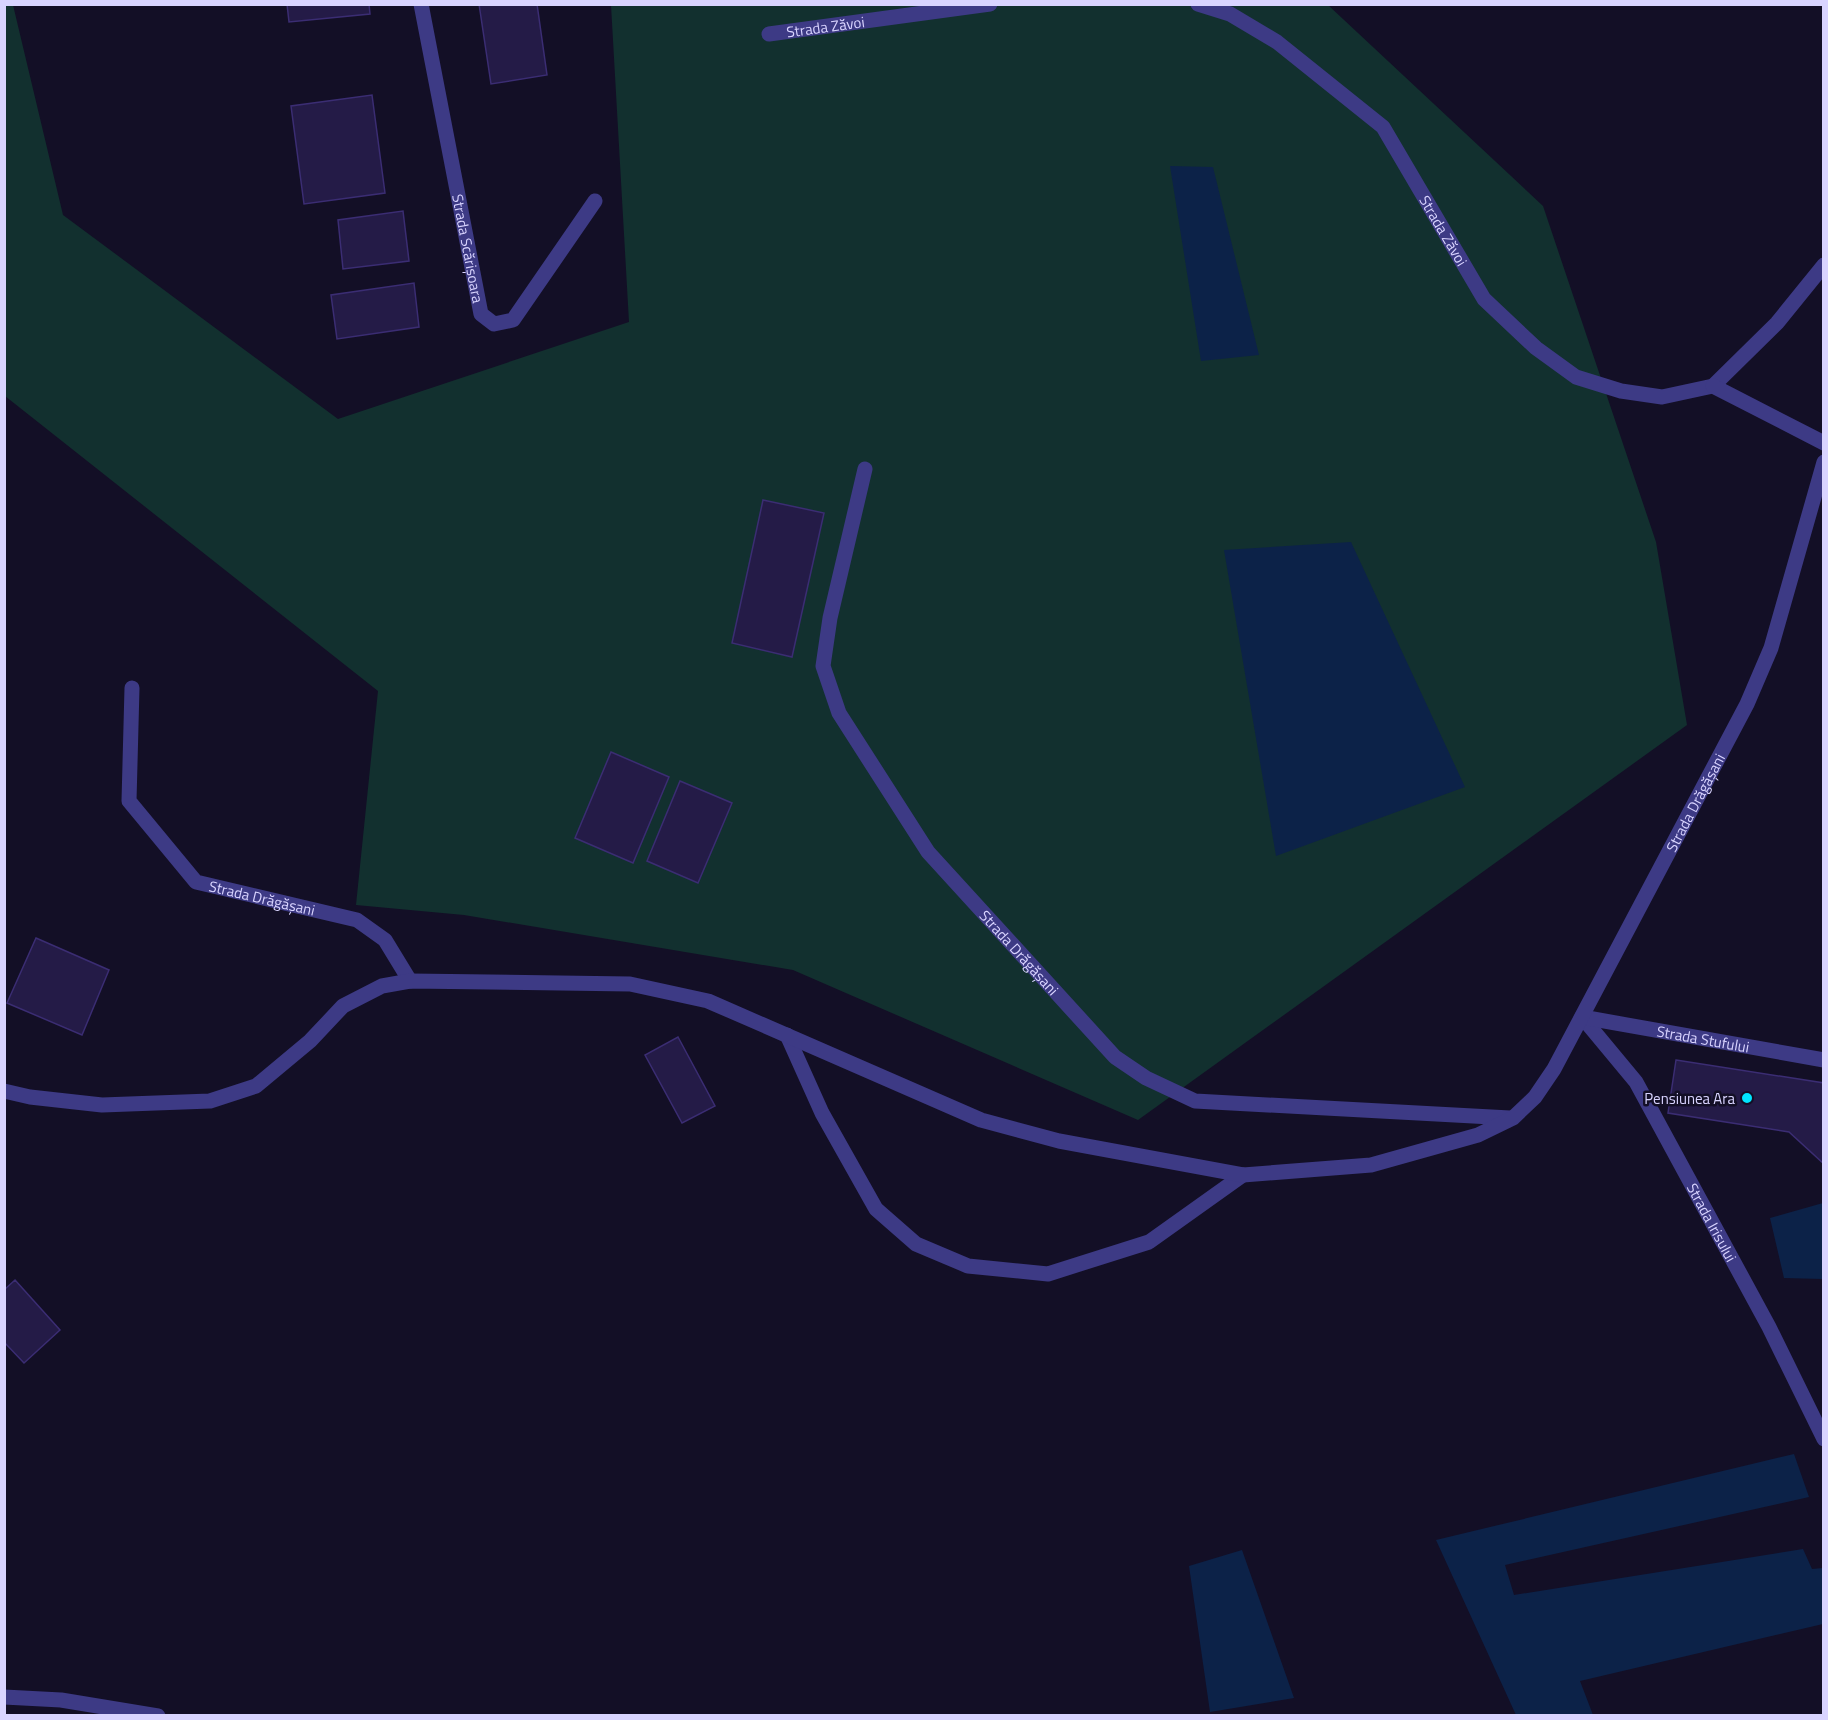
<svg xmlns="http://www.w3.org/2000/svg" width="1828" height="1720" viewBox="0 0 1828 1720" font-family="'Titillium Web',sans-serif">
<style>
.green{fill:#12302f}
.water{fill:#0c2248}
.building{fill:#241b47;stroke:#3b2d73;stroke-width:1.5}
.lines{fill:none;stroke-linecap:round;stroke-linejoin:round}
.minor{stroke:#3d3a85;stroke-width:15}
.poi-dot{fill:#00e5ff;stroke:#130f26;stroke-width:2}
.labels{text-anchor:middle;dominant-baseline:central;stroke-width:5;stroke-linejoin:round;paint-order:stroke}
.street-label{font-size:15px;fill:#d9d4ff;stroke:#130f26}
.poi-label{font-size:15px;fill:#d9d4ff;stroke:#130f26;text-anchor:end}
</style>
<rect width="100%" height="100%" fill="#130f26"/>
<!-- green -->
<path class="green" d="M4,5h9l50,210 275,204 291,-97 -18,-317h717l215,201 113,336 31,183 -549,395 -345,-150 -329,-55 -108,-10 22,-214 -373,-295z"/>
<!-- water -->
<path class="water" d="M1170,166l43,1 46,188 -58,6z
M1351,542l114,245 -189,69 -52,-306z
M1823,1203v76l-39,-1 -14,-60z
M1794,1454l15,43 -304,68 9,30 289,-46 9,20 11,-1v56l-243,57 13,34h-77l-80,-175z
M1242,1550l52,148 -84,14 -21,-146z"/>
<!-- building -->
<path class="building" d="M287,4h82l1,10 -81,8z
M479,4h58l10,71 -56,9z
M372,95l13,98 -81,11 -13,-98z
M403,211l6,50 -66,8 -5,-49z
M414,283l5,44 -82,12 -6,-44z
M763,500l61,13 -32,144 -60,-14z
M611,752l58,25 -36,86 -58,-25z
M680,781l52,22 -34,80 -51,-22z
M36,938l73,32 -27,65 -75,-32z
M678,1037l37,69 -33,17 -37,-68z
M1676,1060l148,23v81l-35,-32 -121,-19z
M15,1280l45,50 -36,33 -20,-21v-52z"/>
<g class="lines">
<!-- minor -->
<g class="minor">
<path id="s1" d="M421,4l60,310 13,10 19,-4 82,-119"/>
<path id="s2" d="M1198,4l32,10 47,28 106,85 101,172 52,49 40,29 45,14 41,6 51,-11 64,-63 47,-58"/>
<path id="s3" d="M769,34l221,-30"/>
<path d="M1713,386l111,57"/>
<path id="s4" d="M865,469l-35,149 -7,48 16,47 89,139 187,205 31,21 49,23 315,17"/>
<path id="s5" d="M132,688l-3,113 67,81 161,38 28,20 25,41"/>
<path id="s6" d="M1582,1017l54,65 133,245 55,112"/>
<path id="s7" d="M1582,1017l242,43"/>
<path d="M787,1035l35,78 54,96 40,35 52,22 80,8 101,-32 94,-67"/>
<path id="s8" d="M4,1091l26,6 72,8 108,-4 46,-15 54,-45 33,-35 39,-20 28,-5 220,3 78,17 273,119 78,21 184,34 128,-10 107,-30 35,-17 22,-21 19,-28 193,-365 24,-56 53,-186"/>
<path d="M4,1697l57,3 97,16"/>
</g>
</g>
<!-- markers -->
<circle class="poi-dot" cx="1747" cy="1098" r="6"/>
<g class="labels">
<!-- street labels -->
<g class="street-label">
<text stroke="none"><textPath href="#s3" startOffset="57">Strada Zăvoi</textPath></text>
<text stroke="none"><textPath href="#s2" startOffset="344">Strada Zăvoi</textPath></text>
<text stroke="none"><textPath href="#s1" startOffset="249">Strada Scărișoara</textPath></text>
<text stroke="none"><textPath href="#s8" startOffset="1956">Strada Drăgășani</textPath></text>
<text stroke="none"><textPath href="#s5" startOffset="286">Strada Drăgășani</textPath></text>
<text stroke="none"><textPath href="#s4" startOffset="552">Strada Drăgășani</textPath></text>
<text stroke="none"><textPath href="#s7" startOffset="123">Strada Stufului</textPath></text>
<text stroke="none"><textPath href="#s6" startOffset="244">Strada Irisului</textPath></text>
</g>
<!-- poi labels -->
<g class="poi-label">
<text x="1735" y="1098">Pensiunea Ara</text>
</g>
</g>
<!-- border -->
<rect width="1828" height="1720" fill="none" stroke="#d9d4ff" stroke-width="12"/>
</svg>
